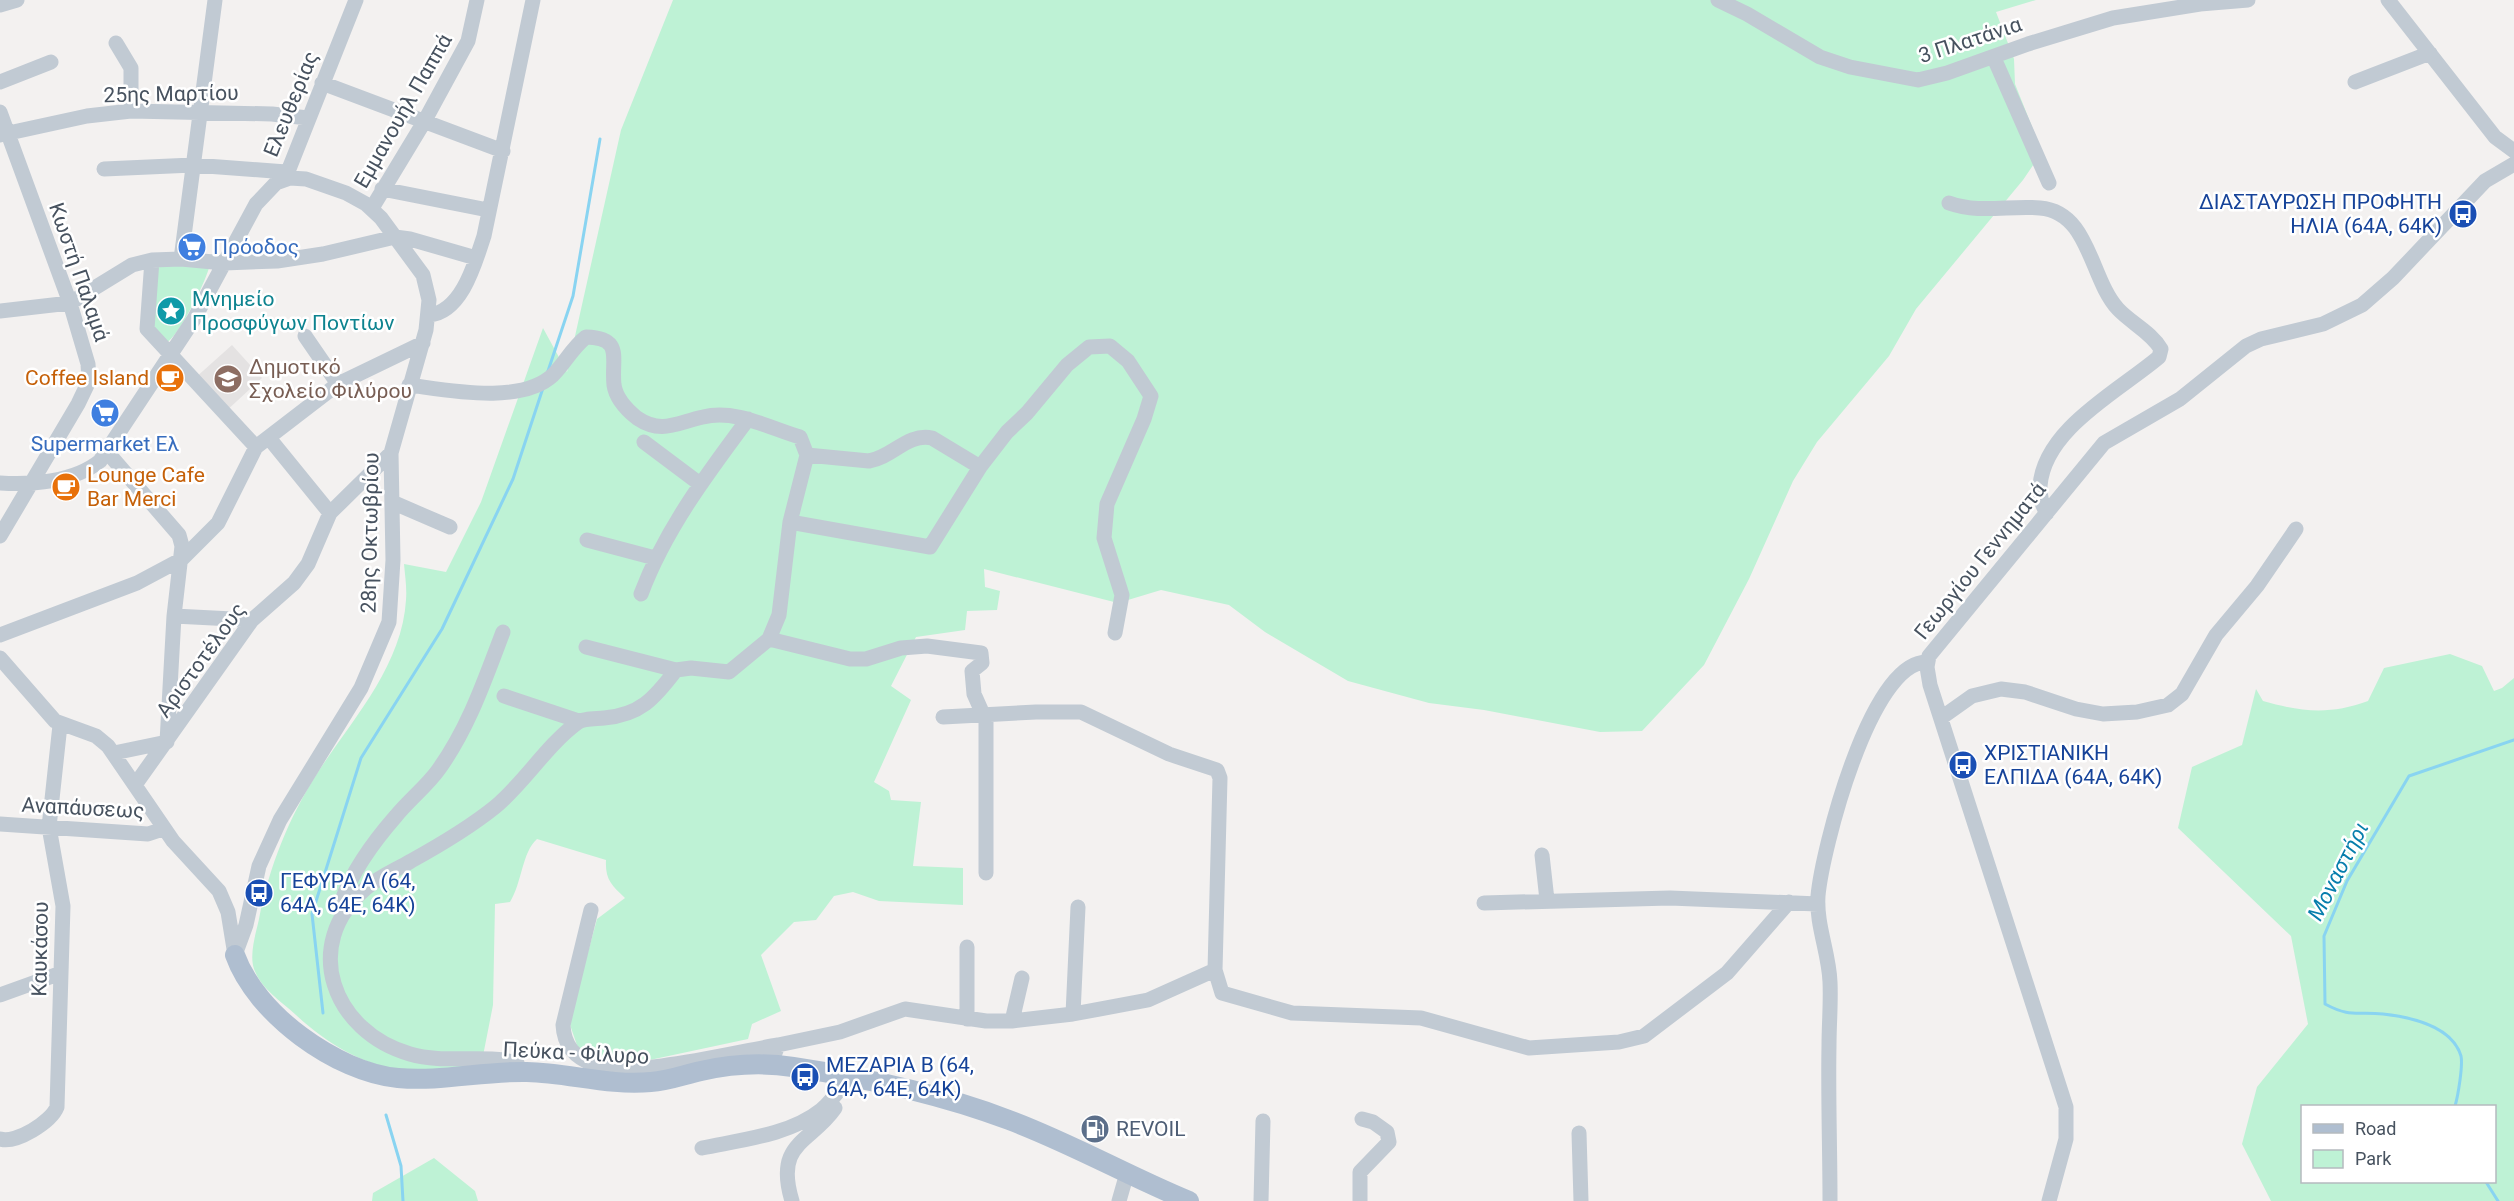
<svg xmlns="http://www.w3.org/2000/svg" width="2514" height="1201" viewBox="0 0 2514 1201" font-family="Roboto,sans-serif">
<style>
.education{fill:#e4e2e2}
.green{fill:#bef2d5;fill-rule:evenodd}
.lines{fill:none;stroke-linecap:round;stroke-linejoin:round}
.stream{stroke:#89d4f1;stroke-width:3}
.minor{stroke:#c1cad3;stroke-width:15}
.major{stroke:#afbed0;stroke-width:20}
.labels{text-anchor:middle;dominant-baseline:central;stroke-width:5;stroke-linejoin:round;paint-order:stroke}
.street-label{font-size:21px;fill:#47525f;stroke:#fff}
.transit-label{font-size:21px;fill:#164399;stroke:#fff;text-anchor:start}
.shop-label{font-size:21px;fill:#366cbe;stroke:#fff;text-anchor:start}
.culture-label{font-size:21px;fill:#0d838f;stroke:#fff;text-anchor:start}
.education-label{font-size:21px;fill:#785e54;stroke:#fff;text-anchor:start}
.food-label{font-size:21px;fill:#c56008;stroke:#fff;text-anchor:end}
.service-label{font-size:21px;fill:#4e5e75;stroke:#fff;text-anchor:start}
.water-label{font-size:22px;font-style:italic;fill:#067eac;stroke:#fff}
</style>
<rect width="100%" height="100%" fill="#f3f1f0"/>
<!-- education -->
<path class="education" d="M232,345l30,33 -38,35 -30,-34z"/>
<!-- green -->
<path class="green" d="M673,0h1363l-40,12 18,47 1,25 27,68 -19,28 -107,129 -27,47 -72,86 -24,39 -44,98 -45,86 -62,66 -42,1 -116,-22 -55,-7 -81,-22 -83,-49 -36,-27 -68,-15 -43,13 -134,-34 1,18 15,4 -3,19 -30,1 -2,19 -49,7 -25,49 20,14 -37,82 15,9 2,9 30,2 -8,64 50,2v37l-84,-4 -26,-9 -19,4 -18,24 -22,2 -33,33 20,56 -29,13 -4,15 -103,22 -50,-2 -17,-11 -9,-26 28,-103 28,-21c-14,-13 -20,-19 -19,-38l-69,-21c-15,13 -15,44 -27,63l-15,2 -2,101 -12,61c-25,2 -53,7 -78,4 -40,-4 -78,-28 -107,-55 -16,-15 -34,-25 -42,-46 -5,-15 2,-36 5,-50 10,-52 30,-102 59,-147 34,-52 84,-106 88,-172 1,-12 -1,-25 -2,-36l42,8 35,-70 62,-174 24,44 54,-242z
M157,263l52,5c-5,17 -30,68 -43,75l-14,-12z
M2450,654l32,12 12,25 8,-3 12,-10v523h-243l-29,-57 15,-57 51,-63 -17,-88 -113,-108 14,-61 50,-22 14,-56 7,12c39,11 67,14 105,0l16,-33zM2494,1106v76h-192v-76z
M434,1158l41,33 3,10h-106l1,-8z"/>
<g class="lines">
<!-- stream -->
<path class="stream" d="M548,371l25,-75 27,-157
M323,1013l-11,-99 49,-156 81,-129 71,-150 30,-91
M2455,1106c3,-10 8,-40 6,-50 -9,-30 -51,-39 -78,-42 -26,-3 -32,4 -58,-10l-1,-68 23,-55 62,-105 105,-36
M386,1115l15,51 2,35
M2486,1182l12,19"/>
<!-- minor -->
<path class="minor" d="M1718,0l29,14 73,43 30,10 68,13 29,-7 81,-29 85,-26 87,-14 48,-4
M2388,0l107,137 19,14
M0,5l17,-5
M116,43l15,25v43
M1994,58l55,125
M0,82l51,-20
M2355,82l75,-29
M322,83l181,68
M0,112l70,191 18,61 1,17 -11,23 -78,132
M0,135l87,-19 44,-5 141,3 36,4
M104,169l89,-4 93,7
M285,179l71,-179
M382,189l106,21
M1949,203c31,11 61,2 91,5 50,4 50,71 78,101 13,14 33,23 43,40l-2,8c-40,34 -115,72 -119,129 0,9 1,19 7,27
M372,208l52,-86 44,-81 9,-41
M181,259l34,-259
M152,260l-5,69 109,118
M0,311l70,-8 62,-38 20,-5 29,-1 43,4 53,-2 46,-7 72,-17 15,2 66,19
M429,315c33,-3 46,-52 55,-79l49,-236
M305,336l33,48
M409,385c39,5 112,20 144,-10 12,-12 19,-27 33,-38 38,1 25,21 28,48 2,13 13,25 23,33 25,17 41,4 66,-1 33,-8 66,11 97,20l7,18 -17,67 -11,93 -10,24 -40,33 -38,-4 -15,2c-22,29 -36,45 -72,48 -8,1 -21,0 -27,5 -31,23 -52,59 -82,84 -26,21 -55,38 -84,54 -15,9 -33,16 -46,28 -65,56 -32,143 45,165 30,9 64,2 94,6l13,3 3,9
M269,438l61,75
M644,442l56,42
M108,453l71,82 3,11 -8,70 -7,126
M807,455l62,6c24,-4 38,-28 63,-23l48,29
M0,483c32,2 74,-1 100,-22l94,-142 62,-115 20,-21 14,-5 16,1 40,14 20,11 15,14 42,57 6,25 -3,30 -35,123 2,107 -4,62 -28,66 -81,132 -21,46 -13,59 -11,30
M392,502l58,25
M790,522l140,25 50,-80 27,-35 20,-19 40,-48 22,-18 21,-1 18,15 23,35 -7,23 -37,85 -3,34 18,57 -7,38
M587,540l68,18
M641,594c24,-64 66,-120 107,-175
M174,616l78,4
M0,635l137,-52 45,-24 36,-36 38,-76 82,-63 85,-41
M769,639l81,20h16l35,-11 26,-2 54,7 1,10 -10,8 2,23 12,27v152
M586,647l90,23
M0,658l55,63 41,15 12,10 65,95 46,50 9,21 7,43
M504,696l75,25
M1941,718l31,-22 29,-7 24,3 51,17 27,5 34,-2 31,-7 14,-11 34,-59 41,-49 39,-57
M114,753l53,-11
M135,785l117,-165 42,-37 14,-19 22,-51 61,-60
M0,824l148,10 15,-5
M1542,855l5,45
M1484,903l186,-5 148,6
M591,910l-28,115c1,21 12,33 32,40 39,13 140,-13 183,-20
M345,912l-3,-12c11,-30 33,-60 54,-84 14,-17 31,-30 43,-47 30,-42 46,-90 64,-137
M1215,970l7,23 70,20 129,5 108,30 90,-6 25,-6 83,-63 62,-71
M0,995l61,-22
M1073,1014l5,-107
M967,1019v-72
M1012,1021l10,-43
M771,1064l7,-19 62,-13 65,-23 81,12h26l61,-7 75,-14 67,-30 5,-192 -3,-8 -48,-16 -88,-42h-45l-93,5
M1579,1133l2,68
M0,1139c16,5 51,-17 57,-32l6,-201 -14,-79 11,-102
M702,1148c38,-8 88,-13 119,-38 11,-9 19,-21 27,-32
M792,1201c-18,-59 19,-58 43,-93
M1119,1201l8,-28
M1261,1201l2,-80
M1360,1201v-29l29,-30 -2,-10 -14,-10 -11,-3
M1830,1201c0,-52 -2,-104 -1,-155 0,-22 2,-43 1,-64 -1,-29 -14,-57 -12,-86 4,-45 52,-235 109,-234
M2049,1201l17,-62v-32l-136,-422 -3,-18 2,-11 175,-213 76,-44 66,-53 15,-7 62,-15 39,-19 31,-27 92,-97 29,-17"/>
<!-- major -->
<path class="major" d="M235,955c21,59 101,117 163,123 42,4 86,-7 129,-6 42,1 82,14 124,10 18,-1 32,-7 50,-11 31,-7 60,-9 92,-4 73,11 148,27 216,53 62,23 119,56 180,81"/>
</g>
<!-- icons -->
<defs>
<g id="bus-disc" transform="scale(1.5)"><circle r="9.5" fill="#1a4fb4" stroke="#fff"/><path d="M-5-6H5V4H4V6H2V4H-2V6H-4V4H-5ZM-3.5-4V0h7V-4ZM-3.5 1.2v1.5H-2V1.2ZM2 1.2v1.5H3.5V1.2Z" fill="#fff"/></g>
<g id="supermarket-disc" transform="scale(1.5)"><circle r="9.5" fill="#3f7fe0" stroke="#fff"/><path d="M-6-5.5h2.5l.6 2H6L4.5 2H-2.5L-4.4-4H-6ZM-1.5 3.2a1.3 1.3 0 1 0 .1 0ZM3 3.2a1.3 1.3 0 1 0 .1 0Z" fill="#fff"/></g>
<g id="sight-disc" transform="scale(1.5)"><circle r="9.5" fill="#0f9aa8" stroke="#fff"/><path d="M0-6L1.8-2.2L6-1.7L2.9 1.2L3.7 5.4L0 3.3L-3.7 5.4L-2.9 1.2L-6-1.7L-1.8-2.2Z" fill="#fff"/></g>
<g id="cafe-disc" transform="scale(1.5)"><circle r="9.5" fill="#e8710a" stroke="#fff"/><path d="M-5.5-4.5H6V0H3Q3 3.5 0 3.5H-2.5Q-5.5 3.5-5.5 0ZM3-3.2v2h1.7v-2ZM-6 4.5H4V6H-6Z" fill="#fff"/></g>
<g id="school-disc" transform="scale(1.5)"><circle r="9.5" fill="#8d6e63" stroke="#fff"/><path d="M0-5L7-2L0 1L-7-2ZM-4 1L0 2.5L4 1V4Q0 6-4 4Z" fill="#fff"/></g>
<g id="fuel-disc" transform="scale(1.5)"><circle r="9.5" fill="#5c6f8a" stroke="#fff"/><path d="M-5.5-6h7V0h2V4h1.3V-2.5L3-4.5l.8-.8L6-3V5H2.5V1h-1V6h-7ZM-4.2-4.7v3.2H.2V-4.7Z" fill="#fff"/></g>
</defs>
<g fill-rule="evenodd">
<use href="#bus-disc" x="2463" y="214"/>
<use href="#supermarket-disc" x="192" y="247"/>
<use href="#sight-disc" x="171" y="311"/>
<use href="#cafe-disc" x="170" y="378"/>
<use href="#school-disc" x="228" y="379"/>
<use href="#supermarket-disc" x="105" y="413"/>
<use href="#cafe-disc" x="66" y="487"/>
<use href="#bus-disc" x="1963" y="765"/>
<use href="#bus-disc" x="259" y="893"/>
<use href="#bus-disc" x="805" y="1077"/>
<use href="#fuel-disc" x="1095" y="1129"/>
</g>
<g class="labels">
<!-- street labels -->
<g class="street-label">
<text transform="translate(1970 40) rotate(-18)">3 Πλατάνια</text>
<text transform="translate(171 94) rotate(-1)">25ης Μαρτίου</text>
<text transform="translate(291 104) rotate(-68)">Ελευθερίας</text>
<text transform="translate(403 111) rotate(-60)">Εμμανουήλ Παππά</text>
<text transform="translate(79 272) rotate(71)">Κωστή Παλαμά</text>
<text transform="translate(370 533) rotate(-89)">28ης Οκτωβρίου</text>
<text transform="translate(1980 561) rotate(-51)">Γεωργίου Γεννηματά</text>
<text transform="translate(201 660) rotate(-54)">Αριστοτέλους</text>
<text transform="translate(83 808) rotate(3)">Αναπάυσεως</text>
<text transform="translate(40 949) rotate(-89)">Καυκάσου</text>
<text transform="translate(576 1053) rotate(3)">Πεύκα - Φίλυρο</text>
</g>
<!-- transit labels -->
<g class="transit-label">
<text x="2442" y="202" text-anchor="end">ΔΙΑΣΤΑΥΡΩΣΗ ΠΡΟΦΗΤΗ<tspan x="2442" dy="24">ΗΛΙΑ (64Α, 64Κ)</tspan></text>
<text x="1984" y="753">ΧΡΙΣΤΙΑΝΙΚΗ<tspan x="1984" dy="24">ΕΛΠΙΔΑ (64Α, 64Κ)</tspan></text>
<text x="280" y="881">ΓΕΦΥΡΑ A (64,<tspan x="280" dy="24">64Α, 64Ε, 64Κ)</tspan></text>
<text x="826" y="1065">ΜΕΖΑΡΙΑ B (64,<tspan x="826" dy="24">64Α, 64Ε, 64Κ)</tspan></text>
</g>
<!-- shop labels -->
<g class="shop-label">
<text x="213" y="247">Πρόοδος</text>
<text x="105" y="444" text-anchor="middle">Supermarket Ελ</text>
</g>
<!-- culture labels -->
<g class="culture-label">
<text x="192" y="299">Μνημείο<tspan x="192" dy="24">Προσφύγων Ποντίων</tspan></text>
</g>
<!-- education labels -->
<g class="education-label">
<text x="249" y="367">Δημοτικό<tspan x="249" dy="24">Σχολείο Φιλύρου</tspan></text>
</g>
<!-- food labels -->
<g class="food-label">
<text x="149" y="378">Coffee Island</text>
<text x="87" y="475" text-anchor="start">Lounge Cafe<tspan x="87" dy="24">Bar Merci</tspan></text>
</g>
<!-- service labels -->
<g class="service-label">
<text x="1116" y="1129">REVOIL</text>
</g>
<!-- water labels -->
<g class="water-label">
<text transform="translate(2338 871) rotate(-63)">Μοναστήρι</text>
</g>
</g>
<!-- legend -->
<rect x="2301" y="1105" width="195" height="78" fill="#ffffff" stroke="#b5babf" stroke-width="1.5"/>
<rect x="2313" y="1124" width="30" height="9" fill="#afbed0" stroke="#b5babf" stroke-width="1.5"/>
<text x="2355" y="1135" font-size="18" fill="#47525f">Road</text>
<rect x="2313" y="1150" width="30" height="18" fill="#bef2d5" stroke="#b5babf" stroke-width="1.5"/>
<text x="2355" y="1165" font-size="18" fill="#47525f">Park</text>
</svg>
